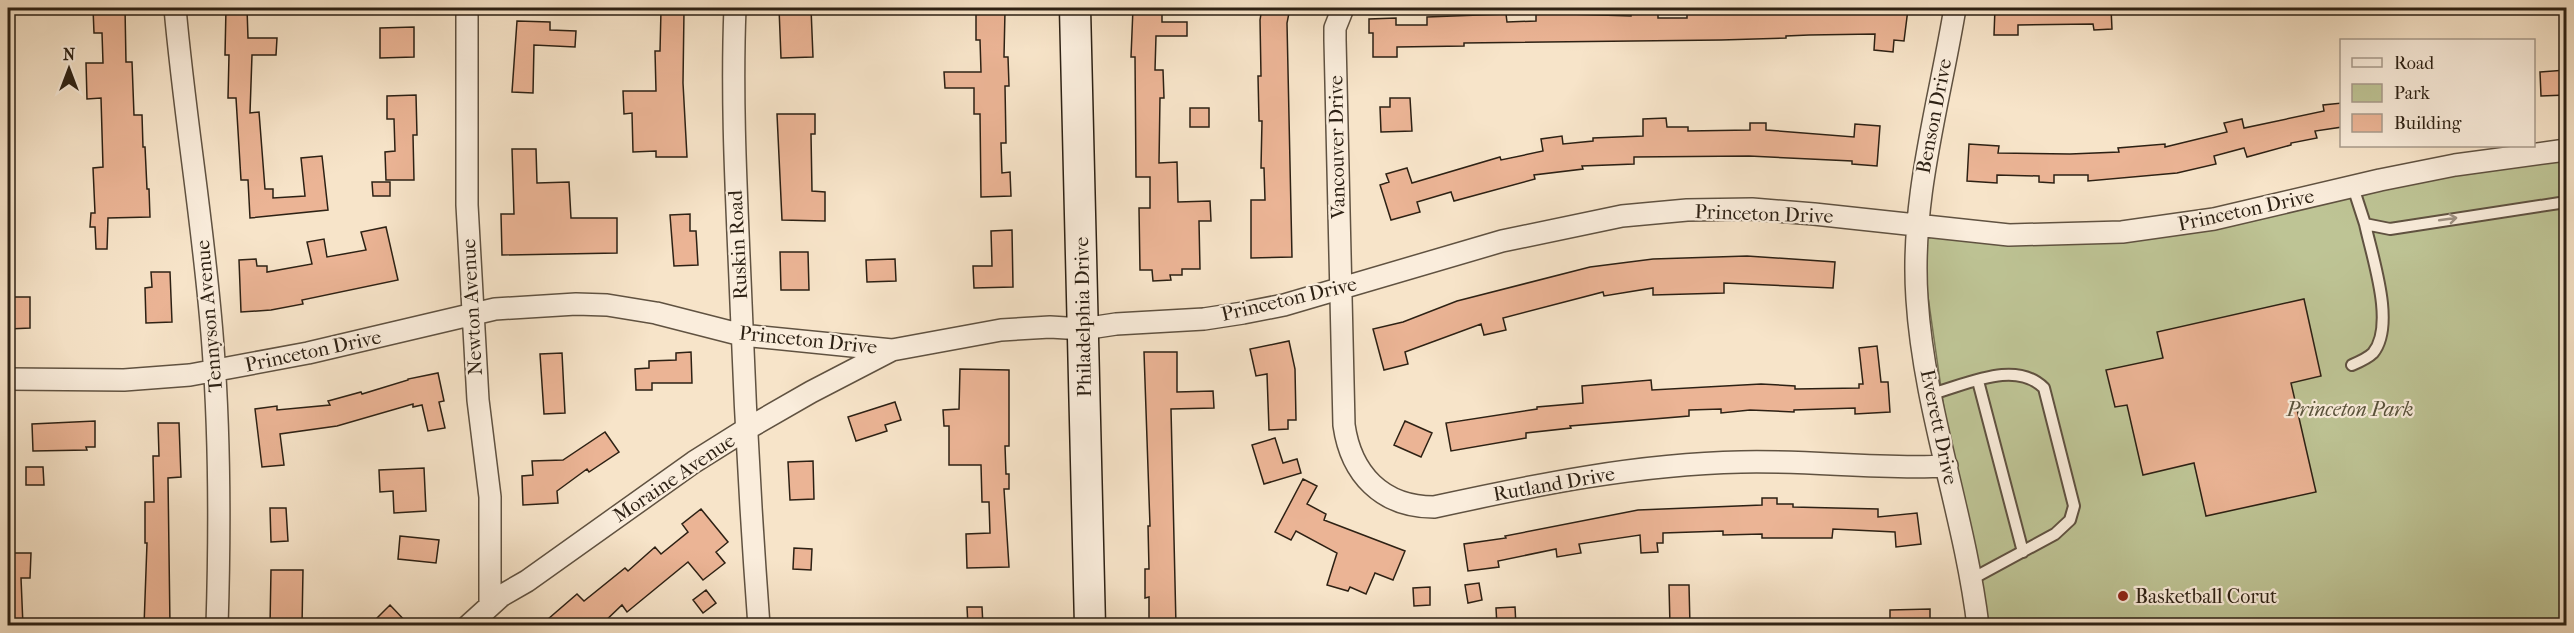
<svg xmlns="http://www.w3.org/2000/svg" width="2574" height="633" viewBox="0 0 2574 633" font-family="'IM FELL French Canon',serif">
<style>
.green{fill:#bec495;stroke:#767254;stroke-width:1.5}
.building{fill:#ebb495;stroke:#2d2114;stroke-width:1.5}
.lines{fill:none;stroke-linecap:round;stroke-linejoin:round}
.service-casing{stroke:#605241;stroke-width:14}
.minor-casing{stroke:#605241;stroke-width:24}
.secondary-casing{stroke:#2d2114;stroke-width:33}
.service{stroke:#faeddc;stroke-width:10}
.minor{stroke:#faeddc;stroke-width:21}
.secondary{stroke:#faeddc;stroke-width:30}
.oneway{stroke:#9e9182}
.poi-dot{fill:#8f2418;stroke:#faeddc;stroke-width:2}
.labels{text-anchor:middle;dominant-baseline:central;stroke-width:4.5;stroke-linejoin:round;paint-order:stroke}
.street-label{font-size:20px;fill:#2d2114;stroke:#faeddc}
.park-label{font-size:20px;font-style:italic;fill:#58523b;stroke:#faeddc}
.poi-label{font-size:20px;fill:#2d2114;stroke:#faeddc;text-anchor:start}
</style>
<rect width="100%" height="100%" fill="#f7e4c9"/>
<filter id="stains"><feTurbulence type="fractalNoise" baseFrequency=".00333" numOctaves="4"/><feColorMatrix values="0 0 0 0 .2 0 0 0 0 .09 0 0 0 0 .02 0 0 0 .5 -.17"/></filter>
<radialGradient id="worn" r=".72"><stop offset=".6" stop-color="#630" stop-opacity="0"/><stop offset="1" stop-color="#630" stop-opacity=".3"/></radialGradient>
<!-- green -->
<path class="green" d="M2566,150v475h-588l-15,-82 -45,-317 269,-2z"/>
<!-- building -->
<path class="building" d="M93,8h32l1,54h6l2,53h8l1,32h2l2,42h2l1,28 -42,1 -1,31h-11l-1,-22h-5l1,-14h4l-2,-45 10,-1 -2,-69 -14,1 -1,-36h17l-1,-30h-8z
M226,8h21l1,30h29l-1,17h-24l-2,58 9,-1 6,77h8v9l32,-2 -4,-38 21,-2 6,54 -78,8 -2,-38h-7l-5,-82h-8l1,-43h-4z
M779,8h32l2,49 -32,1z
M1133,8h29v14h25v14h-31l-1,34h8l1,28h-4l-1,65 18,-1 1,40 32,-1 1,20h-12l1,48h-18v6h-12l1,5 -18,1 -1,-11h-12l-1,-62h11v-31h-14l-1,-120h-4z
M1262,8h28l-3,15 5,234 -41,1v-58h14l-1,-32h-3l1,-47h-3l-1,-45h3l-1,-56z
M1710,8l198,1 -4,32 -10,-1 -1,12 -19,-2 1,-16 -66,1 -23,1v2l-65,2 -257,3v3l-67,1v10h-24v-24h-4v-14l27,-1v7h31v-8l79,-3 1,8 29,-1v-8l95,3v-5h27v7h29v-9z
M1995,8h116l1,21 -18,1 -1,-6 -75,1v10h-24z
M661,10l23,1 -1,72 4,74h-31v-6l-23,1 -1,-39 -8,1 -1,-23h33l-1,-40h5z
M976,11h29l-1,46h4l1,29h-4l1,57h-5l1,30 8,-1 1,24 -30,1 -1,-83h-6v-26h-29l-1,-16h37l-1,-32h-4z
M517,21l33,1v8l26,1 -1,16 -41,-2 -1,48 -21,-1z
M414,27v30l-34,1v-30z
M2566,70v25l-25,1 -1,-24z
M416,95l1,40h-4l1,45h-28l-1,-28 10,-1 -1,-32h-7v-23z
M1390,98h20l2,33 -31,1 -1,-25h10z
M2342,103v24l-27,4 2,7 -26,5v2l-44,12 -3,-9 -30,8 2,8 -39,9 -89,8v-6h-34v8l-15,-1v-6l-42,-1v8l-30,-2 2,-37 30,2 -1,7 72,1 49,-2 -1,-4 47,-4v3l62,-15 -3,-9 18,-4 2,9 80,-17 -1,-6z
M1190,108h19v19h-19z
M777,114h38v20h-4l1,57 13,1v29l-43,-1z
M1666,118l1,9h21v4l62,-1v-7h16v7l88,7 1,-13 25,2 -3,40 -25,-2v-3l-103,-5 -115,1v7l-52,2 1,3 -49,6 1,4 -81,22 -3,-9 -34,10 3,10 -29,8 -11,-35 9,-3 -3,-8 21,-6 5,15 88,-26 1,3 42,-9 -2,-12 21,-3 1,8 30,-3v-3l50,-2v-17z
M512,149h24l1,34 32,-1 2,36h46v35l-115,2 -1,-41h13z
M372,182h18v14h-17z
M690,214v17h6l2,34 -24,1 -4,-51z
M386,227l12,53 -96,20 1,4 -32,6 -30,2 -2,-52 17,-1 1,7h10v6l45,-8 -5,-22 17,-3 3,18 39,-7 -5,-18z
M1012,230l1,57 -39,1 -1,-22h19l-1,-35z
M780,252h28l1,38h-28z
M1747,256l88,6 -2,26 -109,-5v10l-71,2v-7l-49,8 -1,-4 -100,26 3,12 -22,5 -3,-11 -76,28 3,12 -24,6 -11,-41 30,-7 54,-21 133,-34 63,-8z
M895,259l1,22 -29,1 -1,-22z
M151,272h19l2,50 -26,1 -1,-35 7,-1z
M8,297h22v31l-21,1z
M2304,299l17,77 -30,7 25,109 -110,24 -12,-53 -51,12 -16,-70 -12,2 -9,-37 57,-12 -6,-26z
M1289,341l6,28 1,51h-8v9l-19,1 -2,-56 -11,2 -6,-27z
M1877,346l4,36h7l2,30 -35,2v-6l-61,2v2l-44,-2 -29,3v-4l-32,1v6l-119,10 1,2 -45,5v5l-75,13 -5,-28 91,-14v-2l46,-4 -1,-17 69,-6 1,10 109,-6 34,2v3l64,-1v-4h4l-4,-36z
M691,352l1,31h-40v7h-16l-1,-21 14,-1v-7l27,-1v-7z
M1144,352h33v40l36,-1 1,17 -43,1 5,217h-27v-29l-4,1v-29h4l-1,-43h2z
M562,353l3,60 -21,1 -4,-60z
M960,369l49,1v76h-4l1,28h3v15h-5l5,78 -42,1 -1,-34 24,-1 -1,-31h-7l-1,-37h-32v-39h-5l-1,-16 16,-1z
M438,373l6,28 -5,1 6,26 -17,3 -6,-26 -9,2v-3l-76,22 -57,8 4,31 -22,2 -7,-58 22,-3v4l53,-5 -2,-4 33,-9 1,2 46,-14v-1z
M895,402l6,18 -16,5 2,6 -31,10 -8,-24z
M95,421v26h-9l1,3 -54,1 -1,-27z
M1405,421l27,12 -11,24 -27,-12z
M158,423h21l2,54 -13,1 2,148h-26l3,-83h-2v-41h9l-1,-46h6z
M605,432l14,20 -30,20 -2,-3 -30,22 1,12 -35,2 -1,-29 11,-1 -1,-14 31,-1z
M1275,438l8,25 14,-4 4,14 -37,11 -12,-39z
M813,461l1,38 -24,1 -2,-38z
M26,467h17l1,18h-18z
M424,468l2,43 -32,2 -1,-22 -13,1 -1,-22z
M1303,479l14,7 -10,18 19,10 -2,6 81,31 -12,29 -18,-7 -9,21 -16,-7 -2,4 -21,-6 10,-32 -41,-22 -5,9 -16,-8z
M1762,498h15v6h16v3l85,2v8l39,-4 4,31 -25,3 -1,-15 -62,-3 -1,9h-70v-4l-39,1v-4l-60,2v10h-6l1,9 -17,1 -1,-18 -61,9 2,9 -24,4 -1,-8 -58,12 1,6 -31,4 -4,-27 42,-6 -1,-2 133,-26 124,-5z
M270,508h16l2,33 -17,1z
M701,509l27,33 -12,10 9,11 -22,17 -15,-18 -61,50 -5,-7 -22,21h-60l37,-32 7,7 41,-33 3,3 27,-24 6,7 27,-22 -6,-8z
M400,536l39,4 -3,23 -38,-4z
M794,548l18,1 -1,21 -18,-1z
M8,553h23l-1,25h-9l2,48h-15z
M271,570h32l-1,56h-32z
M1479,583l3,17 -14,3 -3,-18z
M1669,585h20l1,41h-20z
M1430,587v18l-16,1 -1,-18z
M706,590l10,13 -13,10 -10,-13z
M390,605l20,21h-41z
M967,607h15l1,19h-15z
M1515,607l1,19h-19l-1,-18z
M1930,609v17h-40v-16z"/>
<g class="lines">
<!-- service casing -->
<g class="service-casing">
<path id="service" d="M2353,187l12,37 25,5 176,-27
M2352,365c7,-3 16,-7 21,-12 23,-28 -1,-96 -8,-129
M1978,381l45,171
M1931,394c35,-9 84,-35 113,-6l30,118 -4,14 -15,14 -85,46"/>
</g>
<!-- minor casing -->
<g class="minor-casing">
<path id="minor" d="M175,8c10,113 30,226 38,339 7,93 7,186 4,279
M467,8v197l11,195 12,97v109
M735,8c-4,98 2,196 6,295 4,108 10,215 18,323
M1343,8l-8,20v12l9,385c7,49 38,82 90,82 101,-22 203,-43 307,-45 69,-2 137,8 206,4
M1955,8c-16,97 -45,192 -38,291 7,111 48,217 61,327
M8,379l116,1 66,-5 118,-22 187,-44 81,-5 31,1 49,8 86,22 150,15 109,-20 49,-3 33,2 33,-5 88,-5 39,-6 41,-8 218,-64 120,-25 65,-6 65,-1 62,5 195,21 113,-3 92,-13 166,-39 75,-15 111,-15
M468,626l33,-30 26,-15 167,-119 51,-32 66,-38 81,-42"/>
</g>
<!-- secondary casing -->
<g class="secondary-casing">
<path id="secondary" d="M1075,8l15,618"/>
</g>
<!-- service -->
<use href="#service" class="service"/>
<!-- minor -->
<use href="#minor" class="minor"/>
<!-- secondary -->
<use href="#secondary" class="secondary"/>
</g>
<!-- one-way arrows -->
<defs><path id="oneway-shaft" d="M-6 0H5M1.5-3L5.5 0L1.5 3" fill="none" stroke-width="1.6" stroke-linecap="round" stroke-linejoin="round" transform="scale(1.5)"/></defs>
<use class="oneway" href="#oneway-shaft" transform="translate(2448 219) rotate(-8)"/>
<!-- markers -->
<circle class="poi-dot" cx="2123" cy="596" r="6"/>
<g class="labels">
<!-- street labels -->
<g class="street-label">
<text transform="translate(1934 116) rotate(-79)">Benson Drive</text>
<text transform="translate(1337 147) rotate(-91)">Vancouver Drive</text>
<text transform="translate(2246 210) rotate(-12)">Princeton Drive</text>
<text transform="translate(1764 214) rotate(2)">Princeton Drive</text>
<text transform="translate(738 245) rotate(-93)">Ruskin Road</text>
<text transform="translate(1289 299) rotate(-13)">Princeton Drive</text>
<text transform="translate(472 307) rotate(-93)">Newton Avenue</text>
<text transform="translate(209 316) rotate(-95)">Tennyson Avenue</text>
<text transform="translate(1083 317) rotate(-91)">Philadelphia Drive</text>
<text transform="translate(808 340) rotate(6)">Princeton Drive</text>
<text transform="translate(313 351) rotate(-12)">Princeton Drive</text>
<text transform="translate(1939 427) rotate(78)">Everett Drive</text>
<text transform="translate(674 478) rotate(-34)">Moraine Avenue</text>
<text transform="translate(1554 484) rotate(-10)">Rutland Drive</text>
</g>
<!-- park labels -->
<g class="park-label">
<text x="2350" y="409">Princeton Park</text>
</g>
<!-- poi labels -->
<g class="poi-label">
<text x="2135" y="596">Basketball Corut</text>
</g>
</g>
<!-- margin -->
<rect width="2574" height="633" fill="none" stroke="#f7e4c9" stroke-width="30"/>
<rect x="9" y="9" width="2556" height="615" fill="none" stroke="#2d2114" stroke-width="3"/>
<rect x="15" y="15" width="2544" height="603" fill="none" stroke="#2d2114" stroke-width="1.5"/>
<!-- legend -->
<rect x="2340" y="39" width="195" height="108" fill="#faeddc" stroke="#a89b8c" stroke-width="1.5"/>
<rect x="2352" y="58" width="30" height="9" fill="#faeddc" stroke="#a89b8c" stroke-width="1.5"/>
<text x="2394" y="69" font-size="18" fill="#2d2114">Road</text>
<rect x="2352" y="84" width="30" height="18" fill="#bec495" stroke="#a89b8c" stroke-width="1.5"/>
<text x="2394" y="99" font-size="18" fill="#2d2114">Park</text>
<rect x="2352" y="114" width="30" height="18" fill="#ebb495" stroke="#a89b8c" stroke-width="1.5"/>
<text x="2394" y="129" font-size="18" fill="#2d2114">Building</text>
<!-- north arrow -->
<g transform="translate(69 69)" stroke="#faeddc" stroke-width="4.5" paint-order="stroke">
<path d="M0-4.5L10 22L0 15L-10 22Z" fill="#2d2114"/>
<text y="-9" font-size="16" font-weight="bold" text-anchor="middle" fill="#2d2114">N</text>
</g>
<rect width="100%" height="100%" filter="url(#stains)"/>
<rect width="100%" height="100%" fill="url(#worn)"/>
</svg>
